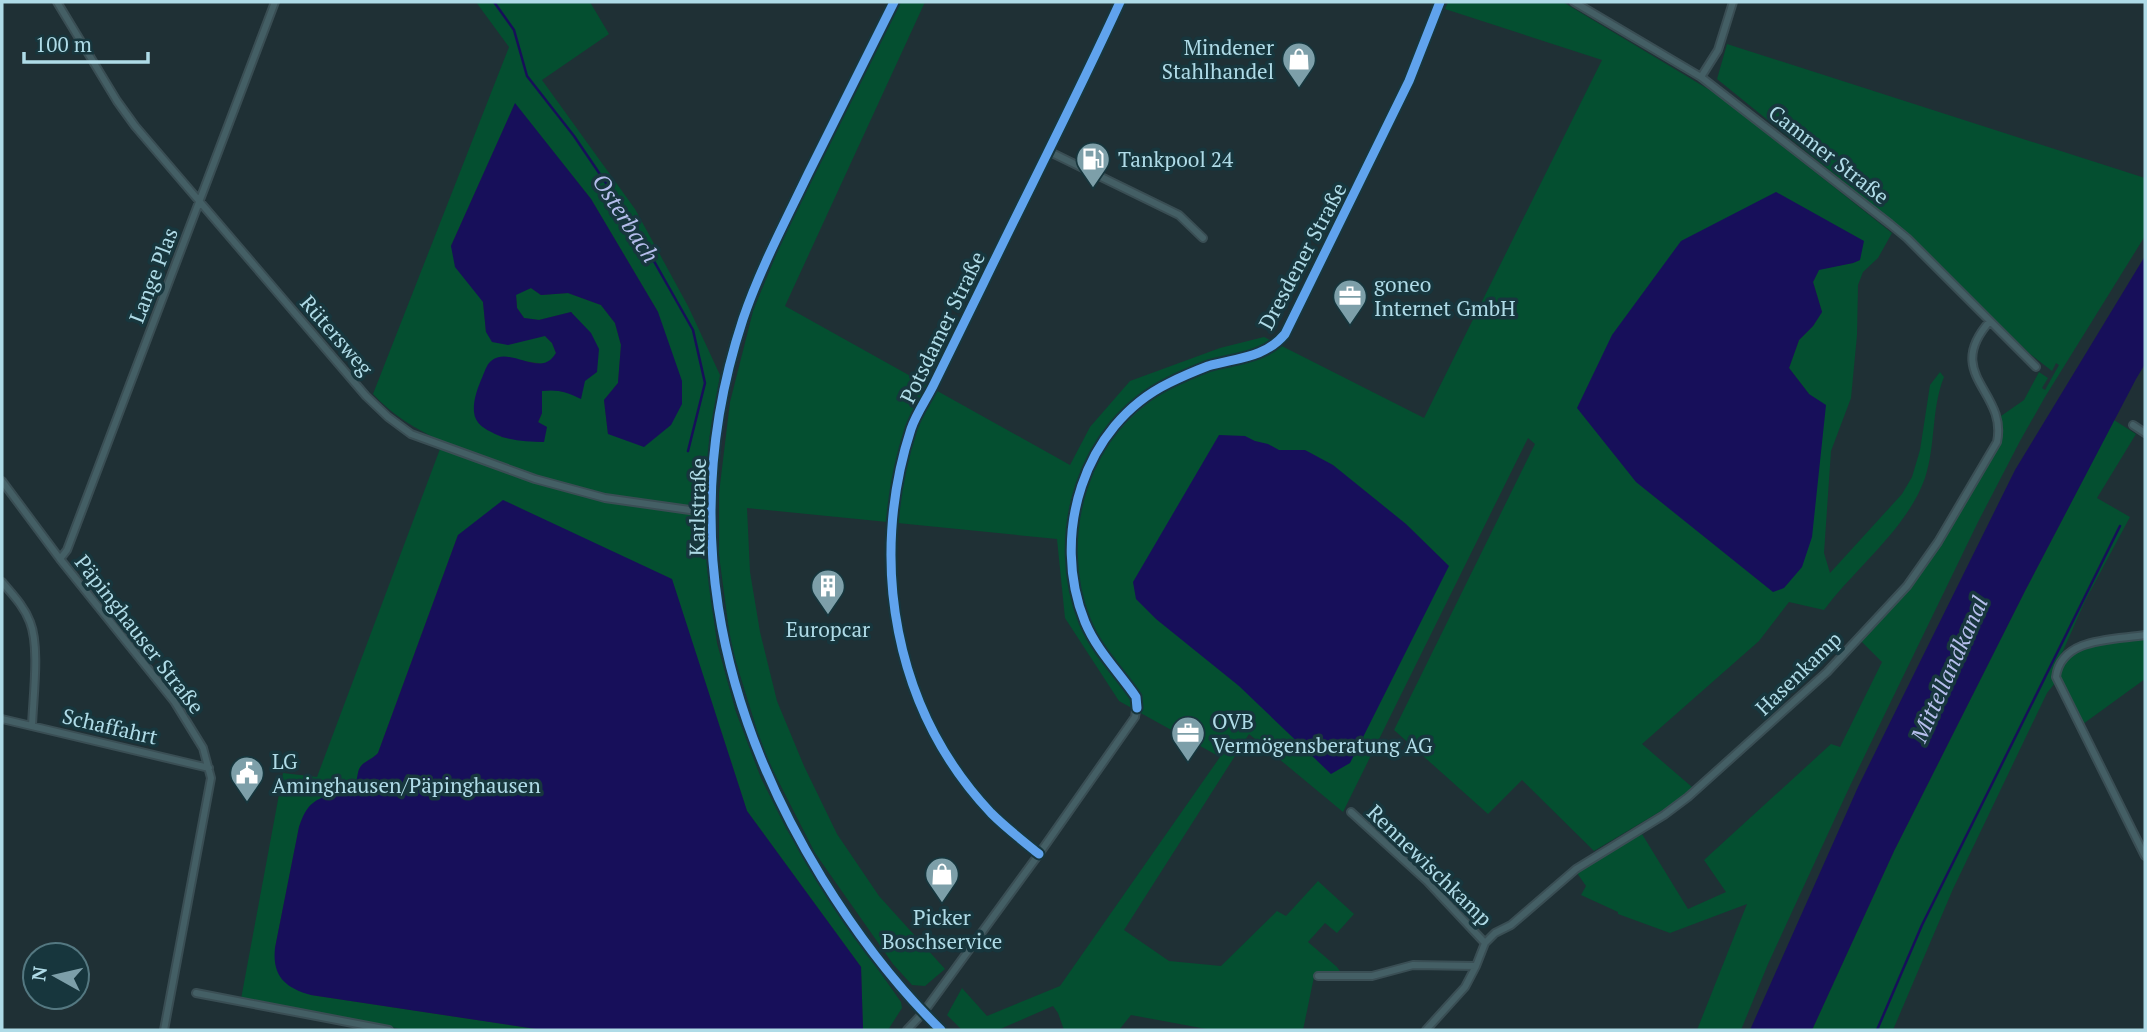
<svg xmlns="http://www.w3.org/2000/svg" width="2147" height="1032" viewBox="0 0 2147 1032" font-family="'PT Serif',serif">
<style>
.green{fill:#044f30;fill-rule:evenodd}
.water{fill:#170f5a}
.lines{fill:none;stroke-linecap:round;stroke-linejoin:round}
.stream{stroke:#170f5a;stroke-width:2.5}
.street-casing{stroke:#3a4e54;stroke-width:10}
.secondary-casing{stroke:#3a4e54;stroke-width:12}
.street{stroke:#445f65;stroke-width:6}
.secondary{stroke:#4f626b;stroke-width:9}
.cycleway-casing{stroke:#17363d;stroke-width:13}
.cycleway{stroke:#60a3ed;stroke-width:9}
.labels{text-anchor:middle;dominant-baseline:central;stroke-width:7;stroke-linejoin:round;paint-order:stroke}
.poi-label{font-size:21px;fill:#afdbe7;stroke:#17363d;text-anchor:start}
.street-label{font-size:21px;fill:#afdbe7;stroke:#17363d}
.water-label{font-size:23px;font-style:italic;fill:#b5beec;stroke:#17363d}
</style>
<rect width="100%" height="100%" fill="#1f3035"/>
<!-- green -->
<path class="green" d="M476,2h114l19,32 -67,46 93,129 53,97 32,69 -10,60 -6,63 3,69 10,76 19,69 25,66 25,50 46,76 69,98 1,6 -14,22h-25l-2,-63 -114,-156 -75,-231 -214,-45 -80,218c-5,6 -13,8 -17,13 -5,6 -2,15 -8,20 -4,4 -10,5 -15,7 -23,5 -31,12 -39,34l-24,121 36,47 232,35h-136l-166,-31 42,-226 34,4 123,-328 1,-8c-25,-12 -49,-26 -68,-47l136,-347zM515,104l76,95 67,113 -50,122 -4,-34 14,-17 3,-38 -6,-22 -14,-18 -33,-12 -27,2 -10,-7 -15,6 1,14 7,10 15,2 33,-8 -2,81 -16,-3 -12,1v22l-4,10 5,19 -42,-5 -2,-80 45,7 7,-3 5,-8 -4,-10 -7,-7 -59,-4 -3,-30 -32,-56z
M901,2h24l-140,304 285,159 20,-38 40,-46 90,-33 44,-11 160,81 178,-358 -157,-51 3,-7h115l155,93 174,138 -14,25 -15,14 -5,13 -1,50 -6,63 -20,53 -7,102 6,20 72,-79 10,-17 8,-27 10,-65 10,-13 4,5c-13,32 -8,68 -19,101 -18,51 -69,89 -101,132l-35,-8 -30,39 -117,103 50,43 -16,15 -82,49 -72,-71 -34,34 -94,-84 141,-286 -7,-6 -185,374 -94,-78 -125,196 45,31 52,5 56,-55 9,5 32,-35 36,33 -17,19 -12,-10 -17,19 29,25 7,10h-30l-11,53h-91l-81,-15 -12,15h-55l-6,-17 -5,-7 -55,24h-36l-15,-15 15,-27 25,28 73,-30 160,-229 -101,-56 -54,-83 -8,-79 -310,-31 3,64 10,60 17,69 27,65 33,68 42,62 66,73 -20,17 -13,-1 -19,-21 -78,-111 -51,-100 -33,-107 -12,-91v-62l11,-91 23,-91 29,-71zM1776,192l84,68 -7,3 -34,6 -6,13 9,30 -9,14 -14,14 -10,28 20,26 -173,88z
M1727,44l418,134v58l-100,161 -25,44 -42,81 -129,266 -81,176 -27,66h-44l50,-126 -77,29 -52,-19v-2l-37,-17 5,-9 -9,-13 65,-39 46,75 38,-17 -22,-32 127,-116 9,3 42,-85 -21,-21 50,-54 33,-50 58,-100 -1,-21 23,-16 15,-28 9,6 -6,10 3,2 14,-25 -3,-2 -4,8 -22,-17 -129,-126 -184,-149z
M2114,420l22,14 -39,64 33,19 -45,84 -22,50 -7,11 -3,9 2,12 -8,10 -94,196 -60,141h-81l82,-179 132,-262z
M2145,637v42l-62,45 -23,-46 2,-16 16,-13z"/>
<!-- water -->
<path class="water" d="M515,103l76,96 67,113 24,69v23l-11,21 -27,22 -36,-13 -4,-34 14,-17 3,-38 -6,-22 -14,-18 -33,-12 -27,2 -10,-7 -15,7 1,13 7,10 15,2 32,-8 20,21 8,16 -2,23 -12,9 -4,18c-13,-7 -24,-10 -39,-8v22l-4,9 9,5 -3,15c-16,0 -34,-1 -49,-8 -10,-5 -20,-10 -21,-22 -1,-11 3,-22 7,-32 3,-6 5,-15 10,-19 20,-16 49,19 65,-8l-4,-10 -7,-7 -37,9 -16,-3 -6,-10 -3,-30 -28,-35 -4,-21z
M1776,192l88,49 -4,19 -7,3 -34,7 -6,12 9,30 -9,14 -14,14 -10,28 20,26 17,11 -14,132 -10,30 -18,21 -11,4 -137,-110 -59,-74 35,-73 69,-94z
M2145,256v108l-9,15 -110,210 -132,262 -82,179h-62l108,-243 157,-317z
M1219,435l26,1 10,5 13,3 11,6h26l28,15 73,59 43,42 -99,197 -19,11 -92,-88 -83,-67 -20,-20 -3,-17z
M503,500l169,79 75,232 114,156 2,63h-320l-232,-35c-26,-7 -39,-19 -36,-47l24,-121c8,-23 14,-28 39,-34 5,-2 11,-3 15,-6 6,-6 3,-15 8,-21 4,-5 12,-7 17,-13l80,-218z"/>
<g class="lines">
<!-- stream -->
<path class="stream" d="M494,2l20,28 13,46 47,60 55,81 64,113 12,53 -17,68
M1877,1030l45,-105 198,-399"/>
<!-- street casing -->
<g class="street-casing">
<path id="street" d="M57,2l60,99 18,25 231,270 22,21 23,17 124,45 70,19 106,15
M1574,2l127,75 189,147 17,14 129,129
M1701,77l17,-27 15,-48
M1048,151l131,64 24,23
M2133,425l12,8
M2,481l58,78 114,142 29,47 8,30 -47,252
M60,559l7,-9 208,-548
M2,582c10,12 22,24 28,40 10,25 3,75 2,104
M2145,635c-31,5 -84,2 -89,42l89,179
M2,719l207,49
M1351,812l76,69 58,62
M1039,854c-16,-13 -33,-26 -48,-41 -97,-103 -123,-252 -80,-384 5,-15 15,-29 22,-43 17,-34 34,-69 51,-104 45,-93 93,-186 136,-280
M1318,976h54l41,-11 63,1
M196,993l193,37
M907,1030l16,-17 116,-159 96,-137c1,-7 3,-14 0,-21 -8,-17 -31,-35 -41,-55 -17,-34 -25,-71 -23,-109 6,-78 63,-143 138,-166 28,-8 56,-8 76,-32l124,-253 31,-79
M1426,1030l39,-43 11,-21 9,-23 10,-10 16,-8 65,-56 88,-54 24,-18 139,-125 80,-86 31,-44 59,-100c11,-51 -55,-67 -7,-121"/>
</g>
<!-- secondary casing -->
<g class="secondary-casing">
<path id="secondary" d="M894,2c-29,57 -57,115 -86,172 -23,48 -48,95 -65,145 -65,197 -27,386 79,559 34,55 73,107 119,152"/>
</g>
<!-- street -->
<use href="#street" class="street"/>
<!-- secondary -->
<use href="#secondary" class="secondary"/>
<!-- cycleway casing -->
<g class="cycleway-casing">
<path id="cycleway" d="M894,2c-29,57 -57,115 -86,172 -23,48 -48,95 -65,145 -65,197 -27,386 79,559 34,55 73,107 119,152
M1137,708l-1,-11c-17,-25 -39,-46 -51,-75 -35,-86 -2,-197 84,-239 12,-6 26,-12 39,-17 28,-8 57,-8 77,-32l124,-253 31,-79
M1039,854c-16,-13 -33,-26 -48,-41 -97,-103 -123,-252 -80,-384 5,-15 15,-29 22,-43 17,-34 34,-69 51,-104 45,-93 93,-186 136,-280"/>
</g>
<!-- cycleway -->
<use href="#cycleway" class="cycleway"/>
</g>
<!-- icons -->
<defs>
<g id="shop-pin" transform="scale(1.75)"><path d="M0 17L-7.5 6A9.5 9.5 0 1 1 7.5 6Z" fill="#7d9fa9" stroke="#17363d"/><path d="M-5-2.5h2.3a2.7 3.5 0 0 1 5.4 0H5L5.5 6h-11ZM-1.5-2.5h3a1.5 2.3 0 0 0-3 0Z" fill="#fff"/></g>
<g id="fuel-pin" transform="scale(1.75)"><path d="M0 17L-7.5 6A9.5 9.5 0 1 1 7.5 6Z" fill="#7d9fa9" stroke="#17363d"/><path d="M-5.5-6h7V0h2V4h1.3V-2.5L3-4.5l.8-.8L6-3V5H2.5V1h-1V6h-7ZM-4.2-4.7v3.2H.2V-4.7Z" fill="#fff"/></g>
<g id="office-pin" transform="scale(1.75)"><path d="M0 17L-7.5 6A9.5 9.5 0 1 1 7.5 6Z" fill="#7d9fa9" stroke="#17363d"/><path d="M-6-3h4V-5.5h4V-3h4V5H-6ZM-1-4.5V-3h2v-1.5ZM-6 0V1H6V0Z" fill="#fff"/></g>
<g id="building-pin" transform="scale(1.75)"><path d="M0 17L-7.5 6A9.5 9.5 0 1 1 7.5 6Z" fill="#7d9fa9" stroke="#17363d"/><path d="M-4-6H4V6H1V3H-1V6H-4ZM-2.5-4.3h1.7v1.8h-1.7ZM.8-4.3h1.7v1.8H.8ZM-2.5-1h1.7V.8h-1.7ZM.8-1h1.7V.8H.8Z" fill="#fff"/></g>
<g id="civic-pin" transform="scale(1.75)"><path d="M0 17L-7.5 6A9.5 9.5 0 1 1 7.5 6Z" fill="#7d9fa9" stroke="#17363d"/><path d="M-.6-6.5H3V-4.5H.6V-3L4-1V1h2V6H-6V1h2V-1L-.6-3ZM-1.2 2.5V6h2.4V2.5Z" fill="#fff"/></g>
</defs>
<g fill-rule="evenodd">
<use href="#shop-pin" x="1299" y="59"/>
<use href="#fuel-pin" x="1093" y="159"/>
<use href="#office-pin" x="1350" y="296"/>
<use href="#building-pin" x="828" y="586"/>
<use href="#office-pin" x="1188" y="733"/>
<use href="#civic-pin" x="247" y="773"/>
<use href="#shop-pin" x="942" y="874"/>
</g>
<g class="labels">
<!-- poi labels -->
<g class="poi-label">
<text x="1274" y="47" text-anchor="end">Mindener<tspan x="1274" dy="24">Stahlhandel</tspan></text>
<text x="1118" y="159">Tankpool 24</text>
<text x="1374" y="284">goneo<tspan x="1374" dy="24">Internet GmbH</tspan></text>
<text x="828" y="629" text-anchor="middle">Europcar</text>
<text x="1212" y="721">OVB<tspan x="1212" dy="24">Vermögensberatung AG</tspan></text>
<text x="272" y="761">LG<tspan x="272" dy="24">Aminghausen/Päpinghausen</tspan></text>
<text x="942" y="917" text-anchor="middle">Picker<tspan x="942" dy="24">Boschservice</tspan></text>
</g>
<!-- street labels -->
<g class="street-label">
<text transform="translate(1829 154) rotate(38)">Cammer Straße</text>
<text transform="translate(1302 256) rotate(-62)">Dresdener Straße</text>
<text transform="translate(153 275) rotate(-69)">Lange Plas</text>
<text transform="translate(942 327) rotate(-64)">Potsdamer Straße</text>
<text transform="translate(337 335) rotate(49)">Rütersweg</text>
<text transform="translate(697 507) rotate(-89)">Karlstraße</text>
<text transform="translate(140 634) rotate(52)">Päpinghauser Straße</text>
<text transform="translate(1798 673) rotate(-44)">Hasenkamp</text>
<text transform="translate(110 726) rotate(13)">Schaffahrt</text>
<text transform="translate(1430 865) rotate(44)">Rennewischkamp</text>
</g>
<!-- water labels -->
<g class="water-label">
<text transform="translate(626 218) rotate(57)">Osterbach</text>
<text transform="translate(1949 669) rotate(-66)">Mittellandkanal</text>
</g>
</g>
<!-- border -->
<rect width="2147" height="1032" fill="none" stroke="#afdbe7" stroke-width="7"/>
<!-- north arrow -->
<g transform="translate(56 976) rotate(278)"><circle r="33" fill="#17363d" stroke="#547881" stroke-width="2"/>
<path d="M0-5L12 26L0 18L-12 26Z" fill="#7d9fa9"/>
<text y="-10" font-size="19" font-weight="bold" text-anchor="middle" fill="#afdbe7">N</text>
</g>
<!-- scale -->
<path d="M24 52v10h124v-10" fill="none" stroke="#afdbe7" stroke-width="3.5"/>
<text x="35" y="52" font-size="21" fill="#afdbe7" stroke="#17363d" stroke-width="5" paint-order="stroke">100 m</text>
</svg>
